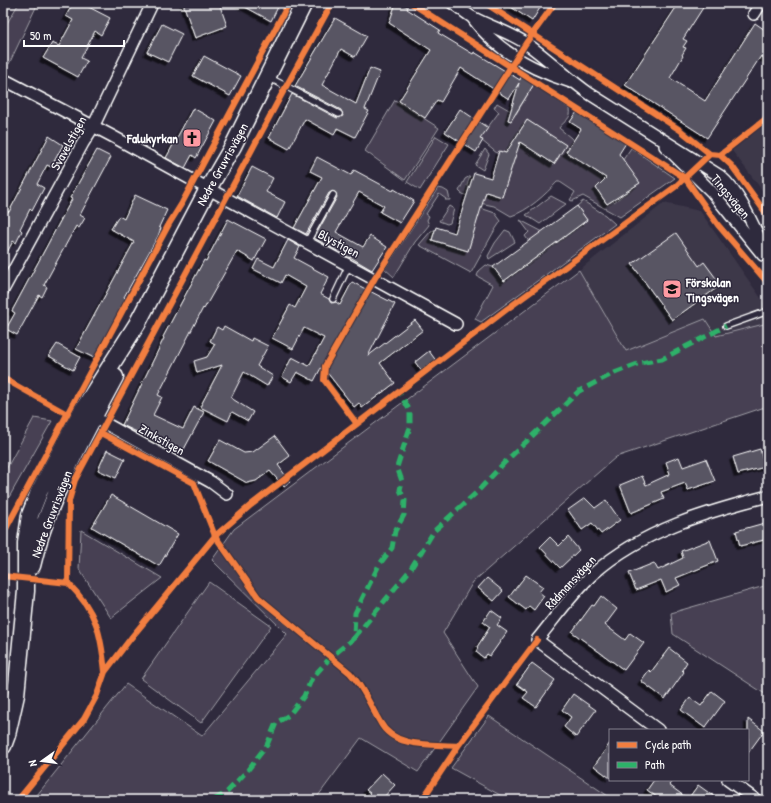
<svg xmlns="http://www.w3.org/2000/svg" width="771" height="803" viewBox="0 0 771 803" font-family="'Patrick Hand',sans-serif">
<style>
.built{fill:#3c3749}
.green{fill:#464152;stroke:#a2a0a8;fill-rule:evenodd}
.building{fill:#595564;stroke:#fff;filter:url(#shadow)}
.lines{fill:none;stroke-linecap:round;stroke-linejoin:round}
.lane-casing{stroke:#fff;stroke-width:8}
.street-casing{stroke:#fff;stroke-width:14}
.secondary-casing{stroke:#fff;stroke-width:19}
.lane{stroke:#2f2a3d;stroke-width:5.5}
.street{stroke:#2f2a3d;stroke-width:11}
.secondary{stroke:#2f2a3d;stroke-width:16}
.quiet{stroke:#2db169;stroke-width:5;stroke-dasharray:10 5;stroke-linecap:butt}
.cycleway-casing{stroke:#2f2a3d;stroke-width:8}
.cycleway{stroke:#f27e40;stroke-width:6}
.labels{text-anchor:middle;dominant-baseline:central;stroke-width:3;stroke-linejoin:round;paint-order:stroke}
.poi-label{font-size:13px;font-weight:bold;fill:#fff;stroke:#2f2a3d;text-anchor:end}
.street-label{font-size:13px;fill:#fff;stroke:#2f2a3d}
</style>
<defs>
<filter id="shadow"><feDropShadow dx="-3.5" dy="3.5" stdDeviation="0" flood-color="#0009"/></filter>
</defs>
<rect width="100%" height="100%" fill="#2f2a3d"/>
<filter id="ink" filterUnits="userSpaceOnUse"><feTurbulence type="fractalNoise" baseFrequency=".025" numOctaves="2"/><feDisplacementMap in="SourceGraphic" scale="8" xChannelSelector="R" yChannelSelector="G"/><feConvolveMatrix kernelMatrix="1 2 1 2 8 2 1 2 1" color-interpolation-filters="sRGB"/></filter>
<g filter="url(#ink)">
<!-- built -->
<path class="built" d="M768,120v78l-38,-50z
M664,203l36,8 68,97v15l-52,13 -11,-17 -79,32 -47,-81z"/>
<!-- green -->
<path class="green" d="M19,3h19l-29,61 -6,-2v-32z
M534,84l36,25c2,10 -6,12 -11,19l12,10 35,41 -10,10 11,15 6,-3 1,1 25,-19 -25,-10 17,-25 44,30 -55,39 -37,-21 -11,5 -2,-1 5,-8 -15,-10h-3c-11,12 -29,29 -46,34l-17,-10 -14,-3 -19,-10 -2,-2 6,-12 5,-3 -3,10 35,11 13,-41 -15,-5 -2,3 -22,-18 8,-12 4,3 11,-15 -5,-4 3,-5 19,11zM527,120l35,23 -7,10 5,3 -6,8 -39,-25z
M395,100l44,28 -34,52 -40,-29z
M436,136l13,8 -29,46 -13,-8z
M485,149l4,5 -6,16 -8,-5z
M438,188l5,1 5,3 2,8h-5l1,-1 -7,-5 -13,20 3,2 -2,4 2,5 -14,17 -21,35 -9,-8z
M551,196l15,8 -26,20 -14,-9z
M583,201l22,14 10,9 -134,98 -6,-3 18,-34 -16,-9 2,-5 7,-6 7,2 11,14 35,-25 -14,-20 4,-4 -9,-12 23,12 10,14 34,-26 -10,-14z
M466,203l29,10 6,8 -8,12 -22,40 -52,-28 12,-14 4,-1 -3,10 36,11 12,-41 -16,-5z
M449,206l5,3 -4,14 -3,1 -8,-3z
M505,230l5,2 5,10 -26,17 -1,-3 7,-13z
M579,270l47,81 79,-32 11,17 52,-13v83l-152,51 -143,125 -30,51 35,54 -60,85 -57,-34 -46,62h-282l93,-116 76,52 85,-102 -75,-74 22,-31z
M34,418l18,3 -49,87v-33z
M81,530l81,48 -51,40 -32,-49z
M209,582l62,44 -70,97 -60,-44z
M768,585v111l-95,-62 -2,-21z
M3,590l7,2 -7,38z
M489,716l125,84h-105l-58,-32z"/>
<!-- building -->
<path class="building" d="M73,3h8l29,15 -9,17 -6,-4 -14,27 6,3 -9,16 -35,-19 9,-15 7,3 14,-26 -7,-4z
M183,3h36l8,23 -32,12z
M238,3h42l-9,18z
M396,3h4l8,4 -1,2 33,21 -2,3 35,21 1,-2 46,28 1,-4 13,8 -23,37 -3,-1 11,-37 -10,16 -48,-31 -20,34 -4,-2 -12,18 -26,-17 32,-51 -42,-27z
M505,3h38l-11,18z
M679,3h27l-23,36 4,2 -4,6 3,1 -4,7 1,1 -13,22 35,23 50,-78 13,9v28l-7,-4 -54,82 -82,-53z
M335,18l32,18 -12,21 -14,-8 -19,36 34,19 14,-36 10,4 -15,37 4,2 -14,26 -18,-9 -3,7 -29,-16 -16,30 -20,-11 23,-44 45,24 6,-2 -2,-6 -46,-24z
M162,24l20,10 -14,28 -21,-10z
M204,56l37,20 -11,20 -37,-20z
M193,108l23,13 -20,37 -4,-3 -7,13 -19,-10z
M460,109l28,19 -8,11 3,1 -7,12 -31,-20z
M577,112l49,31 -7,11 21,29 -33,21 -11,-16 10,-10 -40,-26 15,-23 -11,-7z
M527,120l39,25 -12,19 -34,-22 -18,55 -16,-5 -18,59 -36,-11 4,-13 19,6 19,-60 17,5 8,-27 7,2z
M49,136l14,9 -12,22 -4,-2 -10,19 7,4 -12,23 -2,-2 -10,20 2,2 -6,12 -3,-2 -10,19v-42l4,-7 2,1z
M97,150l14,7 -31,58 5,3 -6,10 -3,-2 -32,59 3,2 -5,10 -3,-2 -22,40 -11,-6 9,-16 -3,-2 60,-112 -2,-1z
M317,157l34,18 3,-5 39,21 1,-2 20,12 -14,22 -20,-11 4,-6 -25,-14 -23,40 27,15 7,-11 17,11 -15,23 -22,-13v1l-36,-20 23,-41 -2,-5 -6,1 -23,41 -12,-6 28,-51 -12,-6z
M252,167l21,11 -7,14 19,10 -8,16 -40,-22z
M135,195l32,15 -8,17 2,1 -3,8 -34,61 2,2 -3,8 -29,51 -18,-9 58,-107 -23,-13 8,-13 5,3z
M577,206l10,14 -83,61 -11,-14z
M228,219l38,20 -12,22 -17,-10 -33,58 -1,-1 -45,87 4,2 -9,18 30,14 11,-22 10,5 -22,41 -60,-28 42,-87 -1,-1 41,-77 2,1z
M676,233l23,33 5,-4 17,23 -49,35 -40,-56z
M288,240l12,7 -6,11 35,19 -9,17 9,5 2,4 5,-1 4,3 12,-23 43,22 -27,52 47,-36 8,10 -43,33 15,20 -33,25 -3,-5 -5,4 -32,-41 -8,15 -17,-9 -6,10 -9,-5 10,-20 17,9 15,-28 -20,-10 -11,21 -21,-11 18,-33 5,3 11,-21 -21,-12 -4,8 -28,-14 5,-10 16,8z
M224,326l27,15 1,-3 16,8 -11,20 16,10 -6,10 -23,-14 -13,26 22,14 -5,9 -16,-9 -4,9 -28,-14 22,-42 -25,8 -3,-12 13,-4 8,-13 -5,-3 7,-14 5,3z
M57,344l23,13 -7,13 -24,-14z
M429,351l8,11 -14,11 -8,-11z
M275,436l15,20 -12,9 12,17 -6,5 -14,-16 -14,10 -9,2 -39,-22 12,-21 24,13 9,-1z
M760,449l5,18 -27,7 -5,-17z
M107,450l18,9 -9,19 -18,-8z
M679,457l4,10 23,-8 9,22 -27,9 -3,-7 -24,9 3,7 -33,14 -11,-28 22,-9 4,9 24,-11 -4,-12z
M111,495l67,39 -19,32 -67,-39z
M585,498l10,10 11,-8 14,20 -19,14 -9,-11 -10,7 -14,-20z
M768,522v17l-28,7 -4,-15z
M550,537l9,9 9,-9 11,13 -19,18 -20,-21z
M710,540l8,21 -42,17 4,7 -14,7 -5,-12 -25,10 -7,-17 25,-10 4,7 25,-12 -2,-7z
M526,575l17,12 -4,5 5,4 -10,14 -5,-4 -3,4 -17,-13z
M487,578l16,13 -9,10 -16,-13z
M601,596l16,13 -12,16 20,15 5,-7 14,10 -20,27 -52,-38 20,-27 2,1z
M491,610l11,8 -5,7 10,7 -17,24 -3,-2 -3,4 -8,-6 2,-4 -1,-1 13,-20 -7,-5z
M669,648l18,14 -5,8 2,2 -19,27 -24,-18 8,-11 2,2z
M532,663l23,17 -19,27 -13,-9 5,-6 -11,-8z
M712,691l13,10 -20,27 -24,-18 9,-12 11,8z
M573,694l23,16 -20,27 -12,-10 7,-10 -9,-7z
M748,719l16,12 -16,22z
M610,743v35l-16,-12z
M382,773l13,12 -14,15h-18l7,-7 -4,-3z
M654,780h19l-4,5 19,14 10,-14 21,15h-58l-14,-10z"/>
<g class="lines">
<!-- lane casing -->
<g class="lane-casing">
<path id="lane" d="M268,77l71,37
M307,242l26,-47
M333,299l16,-34
M726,326l42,-15"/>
</g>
<!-- street casing -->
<g class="street-casing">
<path id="street" d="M452,3c7,4 13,10 20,14 18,10 38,15 55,27 23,16 41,35 63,50l130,82c23,20 34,53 48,80
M754,14l7,-11
M472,17c24,34 60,53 99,65
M3,79l109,57 344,188
M665,146l47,46 51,63
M3,290l80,-147 10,-16 58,-121
M88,414l123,68 16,12
M658,730l-121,-90c18,-22 36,-48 57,-67 49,-43 112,-61 174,-77
M728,780l28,20"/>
</g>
<!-- secondary casing -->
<g class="secondary-casing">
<path id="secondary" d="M32,566c15,-66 51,-129 83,-189
M3,746l4,-11 9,-40 10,-104v-48l4,-28 9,-23 43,-81 55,-87 71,-135 25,-43 71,-143"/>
</g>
<!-- lane -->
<use href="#lane" class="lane"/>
<!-- street -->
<use href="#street" class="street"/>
<!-- secondary -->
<use href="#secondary" class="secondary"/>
<!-- quiet -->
<path class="quiet" d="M354,638l56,-68 24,-39 43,-39 27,-29 75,-72 33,-17 28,-11 22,-4 64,-33
M214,800l13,-8 20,-21 20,-26 9,-22 13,-8 15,-19 8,-18 19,-21 23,-19 1,-25 24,-48 13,-17 3,-17 9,-16 1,-15 -5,-10 2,-9 -5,-14 13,-40v-16l-11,-19"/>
<!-- cycleway casing -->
<g class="cycleway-casing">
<path id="cycleway" d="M411,3l274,175 33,47 50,58
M485,3l195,127 30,24 10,1 12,11 36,50
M720,155l48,-38
M3,378l64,36
M357,424l-33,-44 1,-14 50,-88 151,-235 29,-40
M101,433l93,50 21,53 43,61 92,76c15,16 19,31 30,49 14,27 53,22 78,24
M3,534l166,-310 13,-21 107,-200
M3,576l65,7c29,29 33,50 37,89
M68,583l1,-82 6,-21 202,-377 55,-100
M18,800l66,-81 13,-24 8,-23 26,-34 84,-102 36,-31 256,-196 168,-122 35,-33
M422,800l36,-54 79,-106"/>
</g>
<!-- cycleway -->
<use href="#cycleway" class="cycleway"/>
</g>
</g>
<!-- icons -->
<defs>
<g id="church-square" transform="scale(1)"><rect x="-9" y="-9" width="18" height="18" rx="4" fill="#ff9aa2" stroke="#2f2a3d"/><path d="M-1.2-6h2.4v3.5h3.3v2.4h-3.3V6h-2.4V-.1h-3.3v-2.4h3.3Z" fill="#111"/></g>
<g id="school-square" transform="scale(1)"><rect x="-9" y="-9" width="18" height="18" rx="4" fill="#ff9aa2" stroke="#2f2a3d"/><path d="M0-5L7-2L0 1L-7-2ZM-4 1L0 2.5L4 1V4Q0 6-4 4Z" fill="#111"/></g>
</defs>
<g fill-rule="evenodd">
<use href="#church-square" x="192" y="138"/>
<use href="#school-square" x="672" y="289"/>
</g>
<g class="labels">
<!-- poi labels -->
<g class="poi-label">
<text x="178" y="138">Falukyrkan</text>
<text x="686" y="282" text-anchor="start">Förskolan<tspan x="686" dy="15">Tingsvägen</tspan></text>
</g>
<!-- street labels -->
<g class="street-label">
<text transform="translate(68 143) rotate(-61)">Svavelstigen</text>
<text transform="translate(222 164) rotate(-61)">Nedre Gruvrisvägen</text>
<text transform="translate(731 196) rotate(50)">Tingsvägen</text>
<text transform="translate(339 243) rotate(28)">Blystigen</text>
<text transform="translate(162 439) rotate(29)">Zinkstigen</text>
<text transform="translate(51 514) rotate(-69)">Nedre Gruvrisvägen</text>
<text transform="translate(570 582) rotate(-47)">Rådmansvägen</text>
</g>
</g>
<!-- margin -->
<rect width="771" height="803" fill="none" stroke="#2f2a3d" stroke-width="16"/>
<rect x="8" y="8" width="755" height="787" fill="none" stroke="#fff" stroke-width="1.5" filter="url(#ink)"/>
<!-- legend -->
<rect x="609" y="729" width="140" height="52" fill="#2f2a3d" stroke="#827f8b"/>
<rect x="617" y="742" width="20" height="6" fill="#f27e40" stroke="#827f8b"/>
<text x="645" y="749" font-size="12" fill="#ffffff">Cycle path</text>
<rect x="617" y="762" width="20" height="6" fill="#2db169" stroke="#827f8b"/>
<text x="645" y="769" font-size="12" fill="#ffffff">Path</text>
<!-- north arrow -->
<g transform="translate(42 761) rotate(256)" stroke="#2f2a3d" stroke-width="3" paint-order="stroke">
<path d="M0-3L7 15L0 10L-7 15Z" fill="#ffffff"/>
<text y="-6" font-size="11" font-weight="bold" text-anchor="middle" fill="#ffffff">N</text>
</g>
<!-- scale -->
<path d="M24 40v6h100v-6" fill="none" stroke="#ffffff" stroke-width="2"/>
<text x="30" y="40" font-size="12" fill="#ffffff" stroke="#2f2a3d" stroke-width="3" paint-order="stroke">50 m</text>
</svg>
